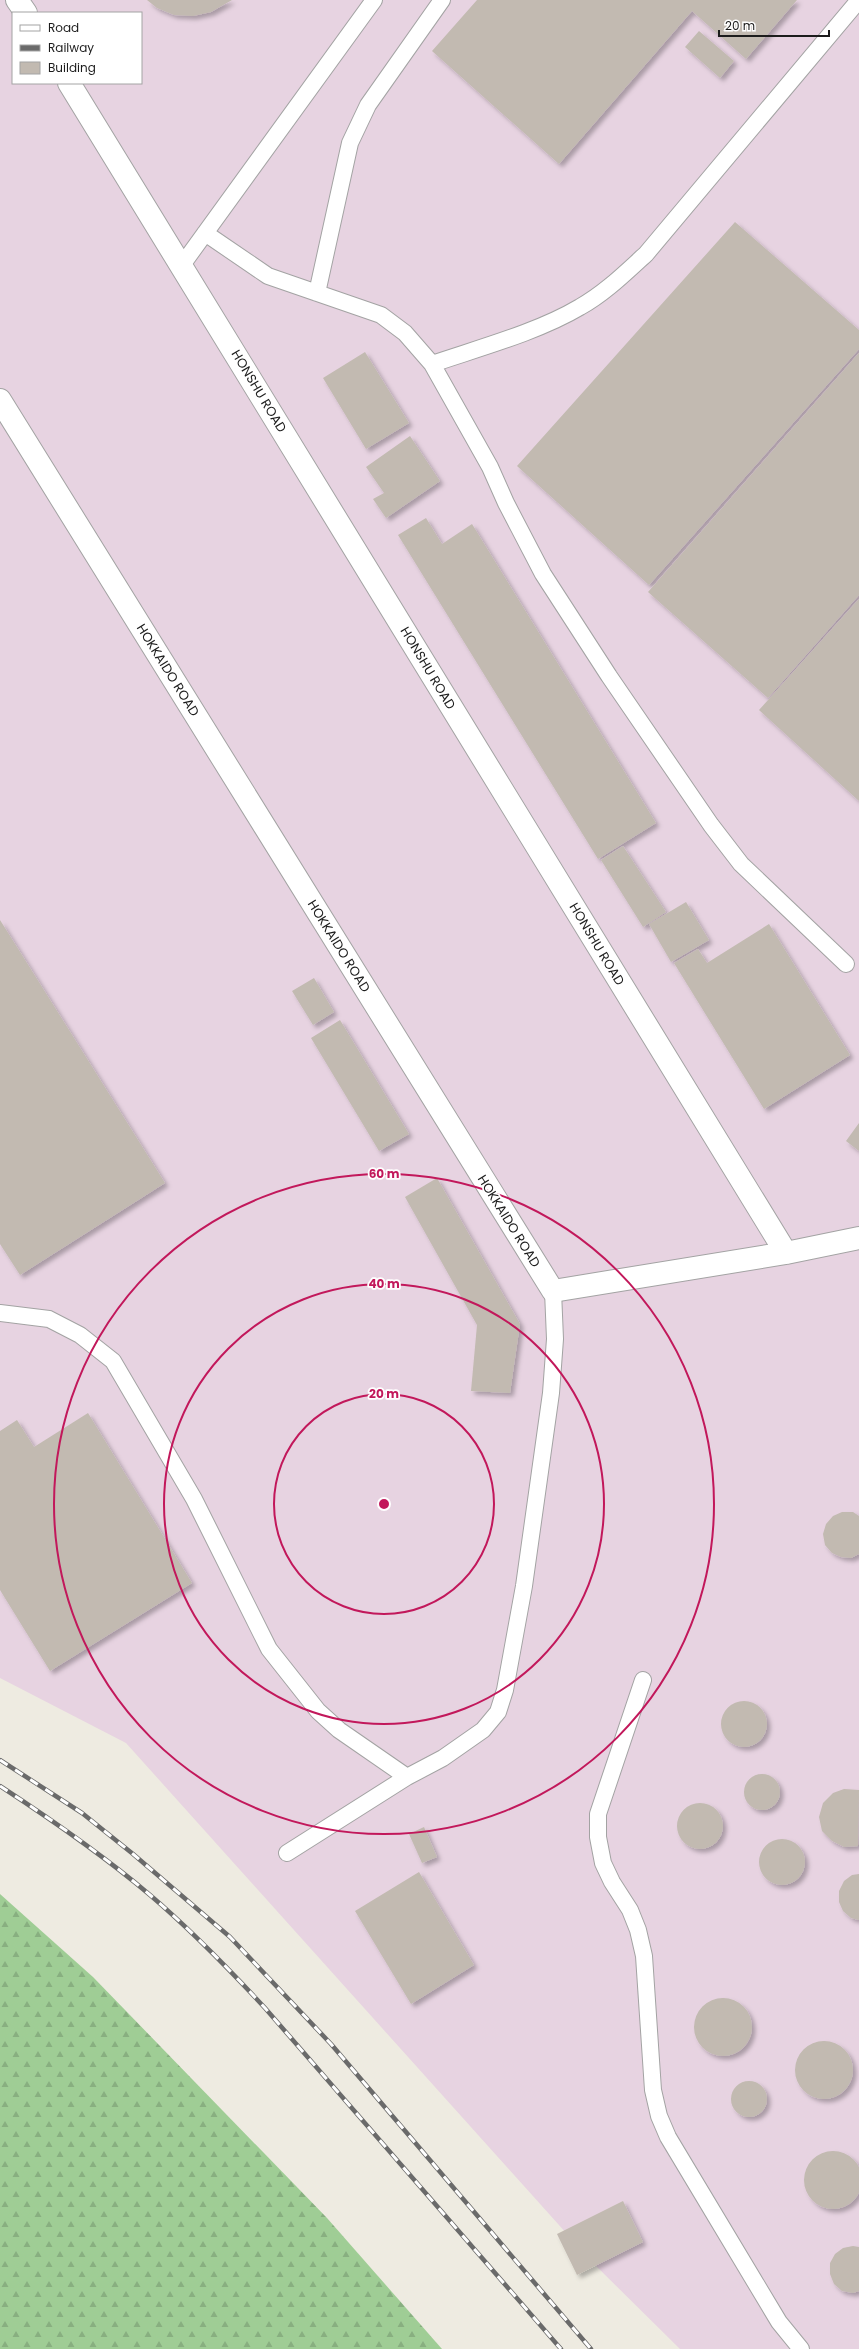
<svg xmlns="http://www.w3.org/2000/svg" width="859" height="2349" viewBox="0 0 859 2349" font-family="Poppins,sans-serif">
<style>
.industrial{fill:#e7d3e1;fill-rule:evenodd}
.forest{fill:url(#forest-firs)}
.building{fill:#c2bab1;filter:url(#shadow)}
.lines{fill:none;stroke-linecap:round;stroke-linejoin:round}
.lane-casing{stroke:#a3a3a3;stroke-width:18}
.street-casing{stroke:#a3a3a3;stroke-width:24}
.lane{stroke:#fff;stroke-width:16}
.street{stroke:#fff;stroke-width:22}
.rail-casing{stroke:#6a6a6a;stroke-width:4.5}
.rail{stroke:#fff;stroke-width:3;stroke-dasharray:9;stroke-linecap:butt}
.ring{fill:none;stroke:#c2185b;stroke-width:2}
.labels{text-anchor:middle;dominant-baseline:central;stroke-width:3.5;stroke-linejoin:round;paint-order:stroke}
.street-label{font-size:13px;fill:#1c1c1c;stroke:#fff}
.centre{fill:#c2185b;stroke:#fff;stroke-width:2}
.ring-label{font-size:12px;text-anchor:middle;font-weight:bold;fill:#c2185b;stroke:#fff;stroke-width:3.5;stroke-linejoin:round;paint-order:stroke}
</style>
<defs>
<pattern id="forest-firs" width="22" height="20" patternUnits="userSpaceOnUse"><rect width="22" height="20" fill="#9fcd95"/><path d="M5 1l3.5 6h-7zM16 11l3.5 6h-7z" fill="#88af80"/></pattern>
<filter id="shadow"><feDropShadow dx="3.5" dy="3.5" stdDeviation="2" flood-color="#0004"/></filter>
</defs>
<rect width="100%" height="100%" fill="#eeebe1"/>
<!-- industrial -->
<path class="industrial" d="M0,0h859v2349h-179l-86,-85 -468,-521 -126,-65zM13,13h128v70h-128z"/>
<!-- forest -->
<path class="forest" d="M0,1894l93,83 234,241 115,131h-442z"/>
<!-- building -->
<path class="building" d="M147,0h85l-21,12 -18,4 -19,-1 -17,-7z
M477,0h320l-51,59 -54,-48 -133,153 -127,-113z
M699,31l35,30 -14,17 -35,-31z
M735,222l124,108v19l-210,236 -132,-119z
M365,352l44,71 -43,26 -43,-71z
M859,353v242l-91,103 -120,-106z
M410,436l30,45 -54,37 -13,-19 11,-6 -18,-26z
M426,518l16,26 30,-20 184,299 -58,36 -200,-324z
M859,599v202l-100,-91z
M623,846l43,66 -23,15 -42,-67z
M686,902l23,38 -38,22 -22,-38z
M0,920l165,263 -145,92 -20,-31z
M769,924l81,131 -86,54 -90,-146 24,-14 9,14z
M314,978l20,34 -21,13 -21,-34z
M340,1020l69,114 -30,17 -68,-113z
M859,1123v28l-13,-10z
M437,1178l83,146 -10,69 -39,-2 6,-66 -72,-128z
M88,1413l104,170 -142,88 -50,-81v-159l17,-11 17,27z
M842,1512h11l6,4v38l-8,4 -10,-1 -9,-4 -7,-8 -2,-11 3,-10 7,-8z
M721 1724a23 23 0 1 1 46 0a23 23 0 1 1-46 0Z
M744 1792a18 18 0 1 1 36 0a18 18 0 1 1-36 0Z
M844,1789l15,1 -1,56 -14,1 -12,-6 -10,-10 -3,-14 4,-14 10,-10z
M677 1826a23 23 0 1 1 46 0a23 23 0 1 1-46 0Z
M424,1827l13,30 -15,6 -13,-29z
M759 1862a23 23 0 1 1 46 0a23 23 0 1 1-46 0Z
M419,1872l55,93 -63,39 -56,-93z
M859,1874v46l-8,-2 -8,-7 -4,-9v-11l5,-10 8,-6z
M694 2027a29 29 0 1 1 58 0a29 29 0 1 1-58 0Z
M795 2070a29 29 0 1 1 58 0a29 29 0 1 1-58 0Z
M731 2099a18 18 0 1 1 36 0a18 18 0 1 1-36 0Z
M804 2180a29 29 0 1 1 58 0a29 29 0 1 1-58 0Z
M623,2201l20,41 -66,33 -20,-41z
M853,2246l6,1v44l-6,2 -11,-2 -8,-7 -4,-10v-11l5,-9 8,-6z"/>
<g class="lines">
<!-- lane casing -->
<g class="lane-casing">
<path id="lane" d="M205,233l63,43 113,39 24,18 27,31 58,103 16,36 37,71 66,102 102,149 30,39 105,100
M182,265l192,-265
M317,293l33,-150 18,-38 74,-105
M432,364c47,-16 106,-32 148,-57 25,-14 45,-34 66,-53l213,-254
M0,1313l49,6 31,16 33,26 81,138 75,150 49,62 21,19 68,47
M643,1680l-45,134v23l5,26 9,19 18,28 8,20 6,26 9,134 6,26 9,21 111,185 22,27
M287,1853l120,-76 36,-19 40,-28 15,-18 7,-22 19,-104 27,-193 4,-54 -2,-48"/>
</g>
<!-- street casing -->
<g class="street-casing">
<path id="street" d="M17,0l9,13
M69,83l717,1170
M0,400l553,891 233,-38 73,-15"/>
</g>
<!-- lane -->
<use href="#lane" class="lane"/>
<!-- street -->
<use href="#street" class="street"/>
<!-- rail casing -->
<g class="rail-casing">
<path id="rail" d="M0,1760l82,53 51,41 97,83 101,107 260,305
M0,1786c52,34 103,69 150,109 41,35 79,74 115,113l296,341"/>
</g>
<!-- rail -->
<use href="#rail" class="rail"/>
</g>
<!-- distance rings -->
<g class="ring">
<circle cx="384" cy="1504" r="110"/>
<circle cx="384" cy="1504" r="220"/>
<circle cx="384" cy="1504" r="330"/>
</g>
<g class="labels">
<!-- street labels -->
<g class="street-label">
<text transform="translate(259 391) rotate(59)">HONSHU ROAD</text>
<text transform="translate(428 668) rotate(59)">HONSHU ROAD</text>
<text transform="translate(168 670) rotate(58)">HOKKAIDO ROAD</text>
<text transform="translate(597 944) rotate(59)">HONSHU ROAD</text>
<text transform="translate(339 946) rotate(58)">HOKKAIDO ROAD</text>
<text transform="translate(509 1221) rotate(58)">HOKKAIDO ROAD</text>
</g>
</g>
<circle cx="384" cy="1504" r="6" class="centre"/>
<g class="ring-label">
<text x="384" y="1178">60 m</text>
<text x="384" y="1288">40 m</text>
<text x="384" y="1398">20 m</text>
</g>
<!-- legend -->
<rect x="12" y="12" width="130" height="72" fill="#ffffff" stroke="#a4a4a4"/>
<rect x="20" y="25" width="20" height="6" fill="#ffffff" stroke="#a4a4a4"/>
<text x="48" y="32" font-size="12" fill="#1c1c1c">Road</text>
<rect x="20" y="45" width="20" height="6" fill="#6a6a6a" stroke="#a4a4a4"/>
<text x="48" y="52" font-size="12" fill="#1c1c1c">Railway</text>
<rect x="20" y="62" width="20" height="12" fill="#c2bab1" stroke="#a4a4a4"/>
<text x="48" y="72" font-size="12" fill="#1c1c1c">Building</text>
<!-- scale -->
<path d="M719 30v6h110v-6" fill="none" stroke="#1c1c1c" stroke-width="2"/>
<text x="725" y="30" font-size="12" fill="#1c1c1c" stroke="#ffffff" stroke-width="3" paint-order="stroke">20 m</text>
</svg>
